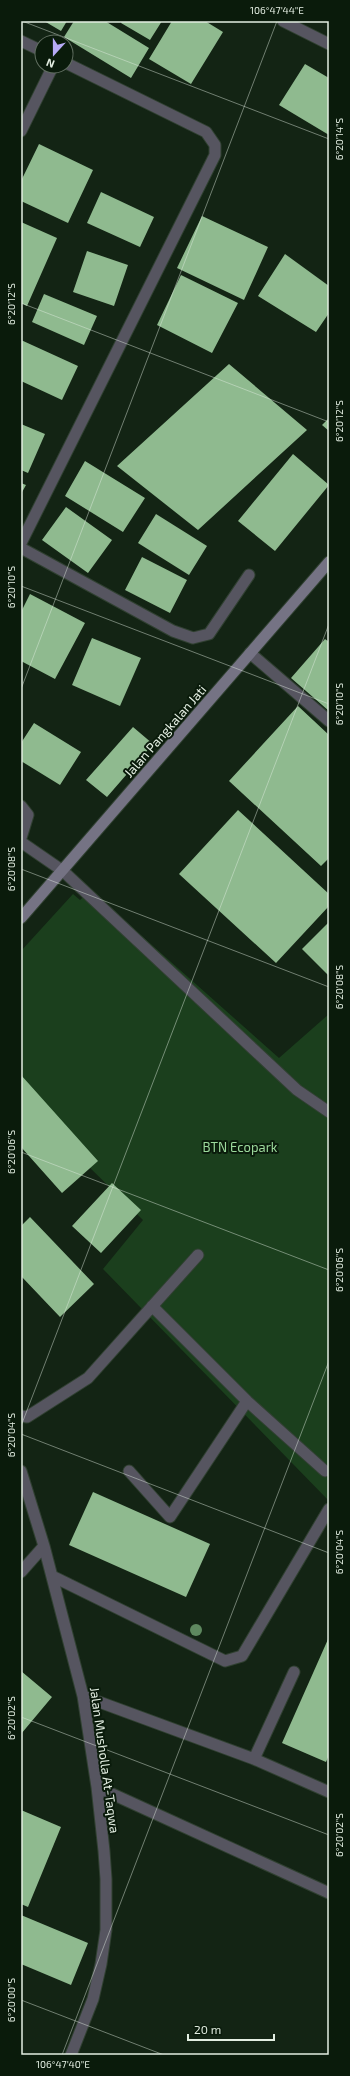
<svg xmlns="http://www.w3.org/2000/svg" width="350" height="2076" viewBox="0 0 350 2076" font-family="'Exo 2',sans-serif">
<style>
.green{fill:#1b3f1d}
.building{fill:#8fba8f}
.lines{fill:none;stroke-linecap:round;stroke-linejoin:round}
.service-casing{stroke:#304031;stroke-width:13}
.minor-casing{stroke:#304031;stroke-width:13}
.secondary-casing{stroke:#304031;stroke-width:13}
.service{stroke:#565560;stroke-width:11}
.minor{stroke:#565560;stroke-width:11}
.secondary{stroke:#757384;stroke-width:11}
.tree{fill:#5e885f}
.ticks{fill:none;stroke:#e3eee2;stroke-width:1;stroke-opacity:0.45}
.labels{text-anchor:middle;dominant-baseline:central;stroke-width:4;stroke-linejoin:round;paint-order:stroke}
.street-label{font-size:13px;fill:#e3eee2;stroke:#0a1b0b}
.park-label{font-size:13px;fill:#9cd99c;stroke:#0a1b0b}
.neatline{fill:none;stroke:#e3eee2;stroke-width:1.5}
.ticks-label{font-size:10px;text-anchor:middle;fill:#e3eee2}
</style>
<rect width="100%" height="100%" fill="#132414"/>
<!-- green -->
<path class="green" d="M90,890l189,168 50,-44v487l-226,-232 40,-49 -122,-120v-149l52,-57 7,6z"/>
<!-- building -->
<path class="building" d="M44,21h23l-6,10z
M74,21h31l44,27 -18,30 -67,-41z
M122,21h40l-12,19 -29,-17z
M172,21h33l18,11 -32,52 -42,-25z
M305,64l24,14v57l-50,-30z
M39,144l54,26 -25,53 -47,-22v-20z
M101,192l53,25 -14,30 -53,-24z
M202,216l66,31 -24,53 -67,-32z
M21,222l36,16 -30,68 -6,-3z
M87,251l41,14 -14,41 -41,-14z
M285,254l44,32v27l-13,19 -58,-36z
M181,275l57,28 -26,50 -55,-28z
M44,294l53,22 -13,29 -52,-23z
M21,340l57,26 -16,34 -41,-19z
M229,364l78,66 -109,100 -81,-64z
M329,418v13l-7,-6z
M21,424l24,10 -17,39 -7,-3z
M293,454l36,31 -54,66 -37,-30z
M85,461l60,37 -22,34 -58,-36z
M21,483l5,2 -5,9z
M66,507l46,33 -24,33 -46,-33z
M156,514l51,32 -18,29 -51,-32z
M142,557l45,23 -17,33 -45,-23z
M30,594l55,29 -30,56 -34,-18v-49z
M92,638l49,20 -21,48 -48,-21z
M325,639l4,3v69l-38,-33z
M298,706l31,29v123l-8,8 -92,-85z
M34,723l47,29 -21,33 -39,-24v-18z
M133,727l20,17 -46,53 -21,-17z
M238,810l91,84v12l-53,57 -97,-89z
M329,922v54l-27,-27z
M21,1075l77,86 -36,32 -41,-46z
M112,1183l29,27 -40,43 -29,-27z
M30,1217l64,67 -34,33 -39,-41v-50z
M93,1492l117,52 -24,53 -117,-52z
M329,1637v118l-3,7 -44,-19z
M21,1671l31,26 -31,37z
M21,1810l40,17 -33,80 -7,-3z
M21,1915l67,28 -17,42 -50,-21z"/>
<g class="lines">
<!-- service casing -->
<g class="service-casing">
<path id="service" d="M250,653l79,68"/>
</g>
<!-- minor casing -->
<g class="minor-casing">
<path id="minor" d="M283,21l46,23
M21,41l21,10
M21,131l32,-65
M21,543l194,-388v-10l-9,-13 -140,-69
M21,548l152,83 20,7 16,-4 40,-59
M21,806l7,9 -7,23
M21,842l42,29 234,219 32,22
M152,1306l95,95 78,70
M21,1416l6,1 61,-39 110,-123
M21,1471l23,75 39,150 14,91 7,64 2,28v51l-5,34 -8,35 -22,56
M129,1471l41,46 77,-116
M21,1572l23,-26
M52,1576l173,85 17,-5 87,-147
M83,1696l171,63 75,33
M254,1759l40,-87
M97,1787l232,106"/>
</g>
<!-- secondary casing -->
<g class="secondary-casing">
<path id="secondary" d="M21,918l308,-356"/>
</g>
<!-- service -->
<use href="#service" class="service"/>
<!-- minor -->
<use href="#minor" class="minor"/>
<!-- secondary -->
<use href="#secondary" class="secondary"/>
</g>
<!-- trees -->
<circle class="tree" cx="196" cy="1630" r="6"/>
<!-- ticks -->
<path class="ticks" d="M22,21l307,118M21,303l308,119M21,586l308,118M21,689l256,-668M21,869l308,118M21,1152l308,118M21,1426l308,-802M21,1434l308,119M21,1717l308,118M21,2000l143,55M62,2055l267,-694"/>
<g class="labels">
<!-- street labels -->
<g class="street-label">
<text transform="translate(165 731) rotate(-49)">Jalan Pangkalan Jati</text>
<text transform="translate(105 1760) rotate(82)">Jalan Musholla At-Taqwa</text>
</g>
<!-- park labels -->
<g class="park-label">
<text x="240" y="1147">BTN Ecopark</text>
</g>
</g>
<!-- border -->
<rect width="350" height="2076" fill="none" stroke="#0a1b0b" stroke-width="44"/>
<!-- north arrow -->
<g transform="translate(54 54) rotate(201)"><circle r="19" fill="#0a1b0b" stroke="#616f61"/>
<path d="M0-3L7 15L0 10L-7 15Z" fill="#b7abf7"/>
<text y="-6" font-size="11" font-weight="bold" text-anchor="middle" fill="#e3eee2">N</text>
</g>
<!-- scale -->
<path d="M188 2034v6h86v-6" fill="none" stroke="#e3eee2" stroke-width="2"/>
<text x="194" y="2034" font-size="12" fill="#e3eee2" stroke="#0a1b0b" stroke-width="3" paint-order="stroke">20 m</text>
<rect x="22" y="22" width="306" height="2032" class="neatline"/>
<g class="ticks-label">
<text x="277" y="14">106°47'44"E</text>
<text transform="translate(339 139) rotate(-90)" y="4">6°20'14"S</text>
<text transform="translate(11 304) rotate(-90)" y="4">6°20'12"S</text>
<text transform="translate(339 421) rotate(-90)" y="4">6°20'12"S</text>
<text transform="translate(11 587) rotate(-90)" y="4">6°20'10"S</text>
<text transform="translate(339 704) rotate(-90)" y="4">6°20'10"S</text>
<text transform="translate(11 869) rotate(-90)" y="4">6°20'08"S</text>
<text transform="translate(339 987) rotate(-90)" y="4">6°20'08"S</text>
<text transform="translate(11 1152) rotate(-90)" y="4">6°20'06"S</text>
<text transform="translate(339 1270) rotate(-90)" y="4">6°20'06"S</text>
<text transform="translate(11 1435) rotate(-90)" y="4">6°20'04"S</text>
<text transform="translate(339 1552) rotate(-90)" y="4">6°20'04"S</text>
<text transform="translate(11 1718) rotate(-90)" y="4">6°20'02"S</text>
<text transform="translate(339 1835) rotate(-90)" y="4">6°20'02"S</text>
<text transform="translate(11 2000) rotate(-90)" y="4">6°20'00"S</text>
<text x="63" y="2068">106°47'40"E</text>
</g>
</svg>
